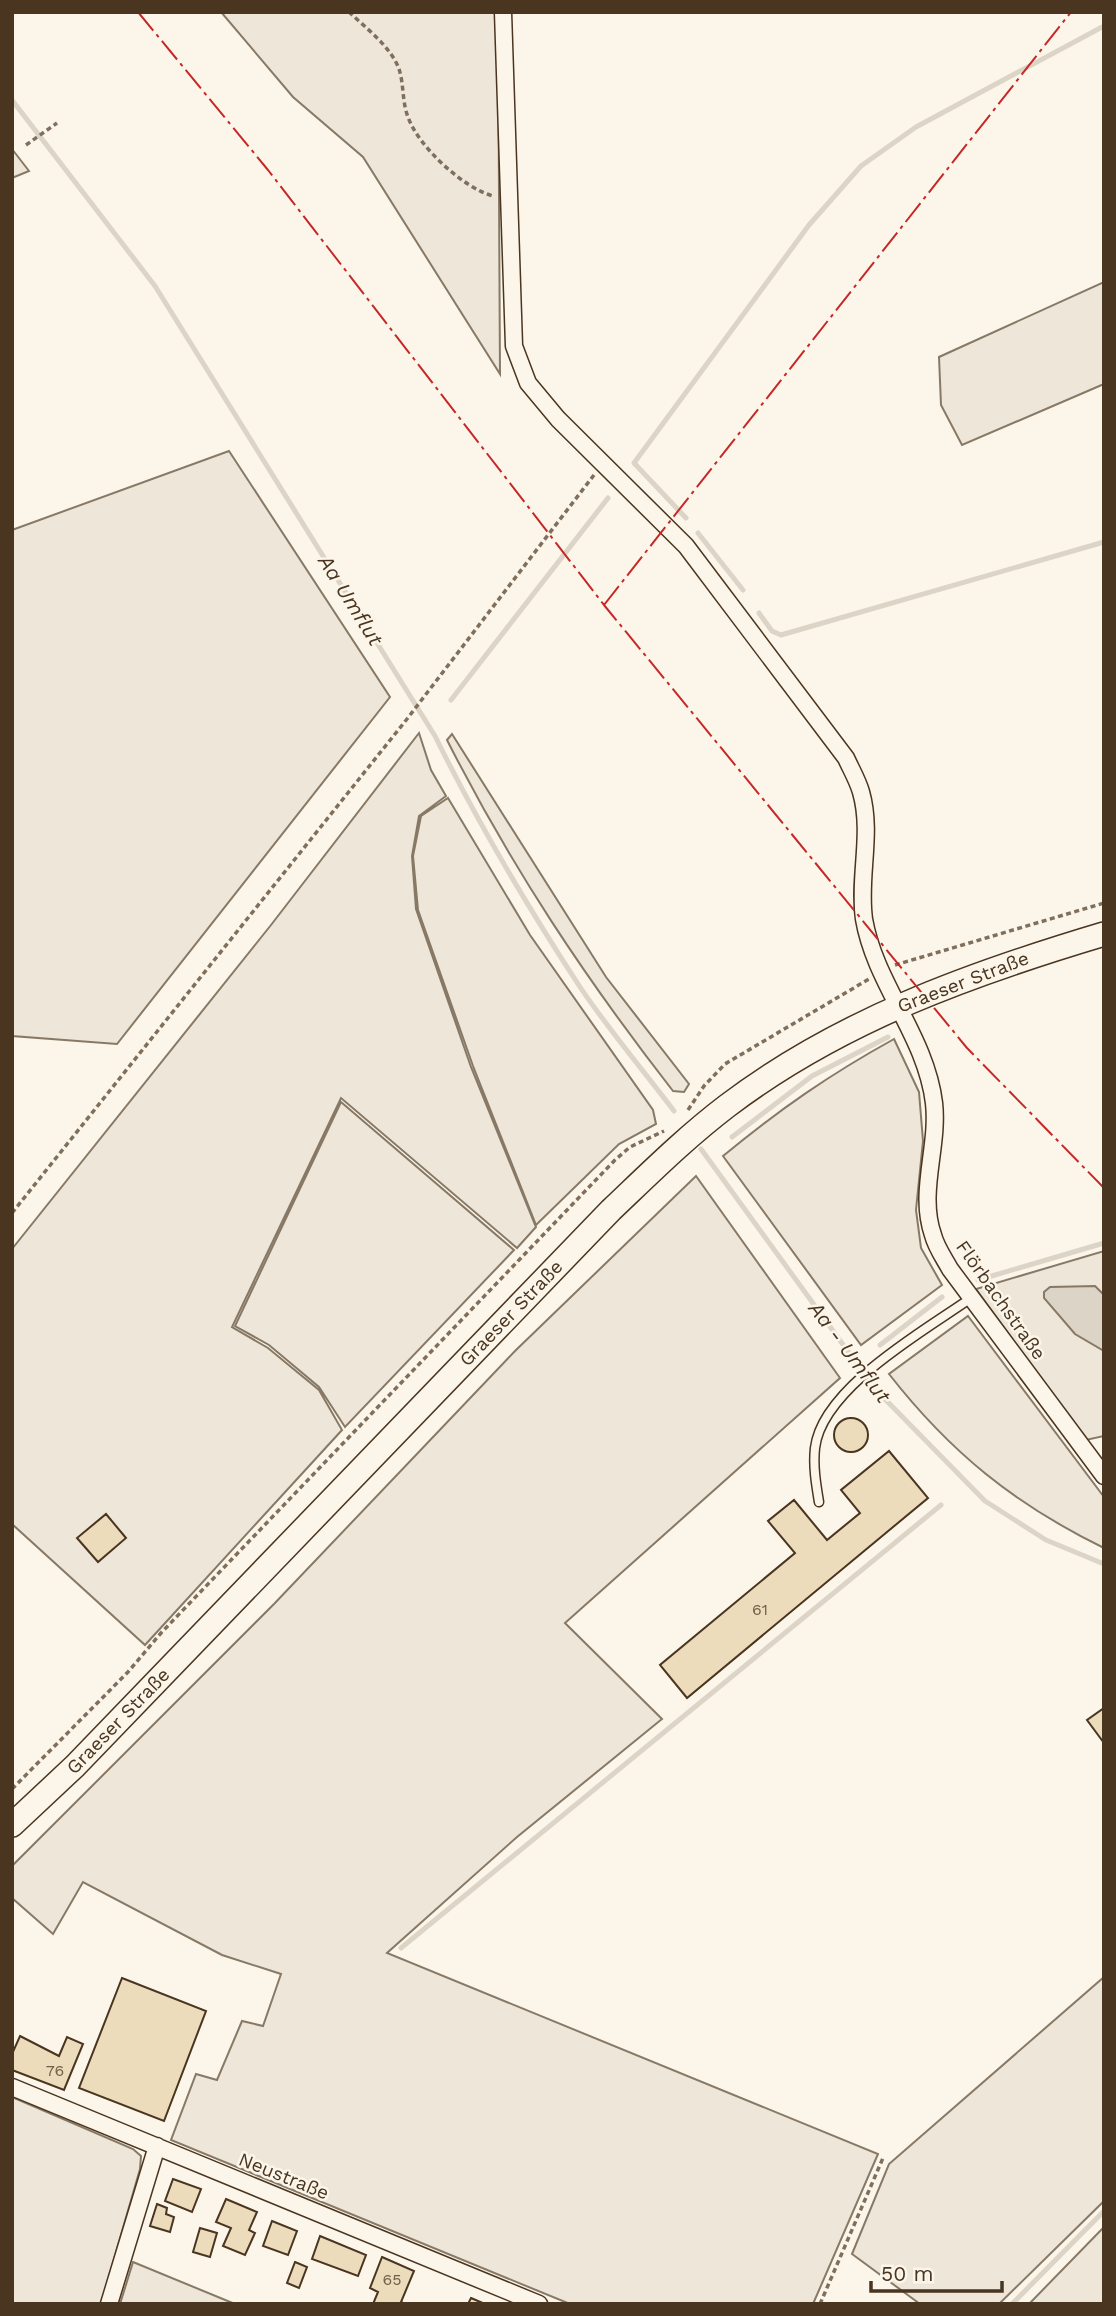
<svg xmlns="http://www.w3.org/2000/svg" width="1116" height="2316" viewBox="0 0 1116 2316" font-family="'Work Sans',sans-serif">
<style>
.green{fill:#ede6d9;stroke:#887966;stroke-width:2}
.water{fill:#dcd4c6;stroke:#887966;stroke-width:2}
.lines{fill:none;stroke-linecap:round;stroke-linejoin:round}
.stream{stroke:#dcd4c6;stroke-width:5}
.building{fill:#ecdcbc;stroke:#4a3520;stroke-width:2}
.lane-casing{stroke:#4a3520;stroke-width:11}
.street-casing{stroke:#4a3520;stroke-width:19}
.secondary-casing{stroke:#4a3520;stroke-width:26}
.path{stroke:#7f6f5c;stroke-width:3.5;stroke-dasharray:5 3.5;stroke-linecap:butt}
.lane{stroke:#fbf6e9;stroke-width:8}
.street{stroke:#fbf6e9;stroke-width:16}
.secondary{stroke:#fbf6e9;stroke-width:23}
.power{stroke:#c62828;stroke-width:2;stroke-dasharray:24 5 3.5 5;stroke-linecap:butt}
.labels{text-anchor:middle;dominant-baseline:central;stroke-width:5;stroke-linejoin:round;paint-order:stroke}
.number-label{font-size:16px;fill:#725f47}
.street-label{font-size:19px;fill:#4a3520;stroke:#fbf6e9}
.water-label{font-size:21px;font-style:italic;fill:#4a3520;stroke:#fbf6e9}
</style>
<rect width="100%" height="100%" fill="#fbf6e9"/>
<!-- green -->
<path class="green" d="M221,12h277l2,362 -137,-217 -70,-60z
M12,149l17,22 -17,7z
M1104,282v102l-142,61 -21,-40 -2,-48z
M229,451l161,246 -273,347 -105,-8v-506z
M419,733l12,37 15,26 -27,20 -7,40 4,53 55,158 65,160 -19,21 -176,-150 -109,229 36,21 51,42 23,40 -197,215 -133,-121v-275l259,-324z
M452,734l154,243 83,107 -5,8 -11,-1c-88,-113 -161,-223 -226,-351z
M448,798l82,137 123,175 3,14 -37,20 -83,81 -63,-159 -55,-156 -5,-54 8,-40z
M894,1039l25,53 4,49 -7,69 5,38 21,37 -81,60 -138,-189c57,-47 106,-81 171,-117z
M341,1102l173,148 -169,177 -26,-40 -50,-42 -34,-19z
M696,1176l144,202 -275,245 97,96 -145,118 -130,116 491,201 -65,150h-243l-399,-164 25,-66 21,6 25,-59 21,5 18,-52 -59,-19 -139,-73 -30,52 -41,-36v-32l262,-262 241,-253z
M1104,1251v185l-18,4 -110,-151z
M968,1316l136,181v51c-90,-44 -154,-96 -215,-174z
M1104,1977v224l-105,103h-79l-68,-50 37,-90z
M12,2097l121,52 8,7 -1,13 -39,135h-89z
M1104,2227v77h-75z
M133,2262l102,42h-115z"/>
<!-- water -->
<path class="water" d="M1095,1286l9,9v56l-29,-17 -31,-36v-6l6,-5z"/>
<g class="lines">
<!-- stream -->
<path class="stream" d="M12,100l143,186 280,450c43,87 92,170 145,251 29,43 63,83 94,124
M686,518l-52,-55 175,-238 52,-59 55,-39 188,-101
M698,533l45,57
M759,613l13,18 9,4 323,-93
M451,700l157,-202
M732,1137l80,-61 76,-39
M701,1149l175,241 109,111 61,39 58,24
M978,1280l126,-37
M880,1345l62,-48
M401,1948l540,-443
M1012,2304l92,-93"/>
</g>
<!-- building -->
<path class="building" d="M834 1435a17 17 0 1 1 34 0a17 17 0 1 1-34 0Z
M889,1451l39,47 -241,200 -27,-33 135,-112 -27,-32 26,-21 33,40 33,-27 -19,-23z
M106,1514l20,24 -28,24 -21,-24z
M1104,1708v35l-17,-23z
M122,1978l84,33 -42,110 -85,-33z
M20,2036l39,20 8,-19 16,7 -19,46 -52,-20v-16z
M173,2179l28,10 -9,23 -27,-11z
M226,2199l31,13 -8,18 6,3 -10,22 -22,-9 8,-18 -15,-6z
M157,2204l10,4 -1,6 8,3 -4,15 -20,-6z
M272,2221l25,10 -9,24 -25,-9z
M200,2228l17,5 -7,24 -17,-5z
M320,2236l46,19 -8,21 -46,-17z
M382,2257l32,14 -13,31 4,2h-32l5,-12 -8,-4z
M295,2262l12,5 -8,21 -12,-5z
M471,2298l14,6h-17z"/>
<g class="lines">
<!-- lane casing -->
<g class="lane-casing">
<path id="lane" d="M819,1502c-3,-18 -6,-36 -4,-54 7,-60 109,-117 156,-150"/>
</g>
<!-- street casing -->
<g class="street-casing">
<path id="street" d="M503,12l11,334 14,37 30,36 128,127 160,212c5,11 12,23 15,34 12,42 -3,85 3,127 11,65 62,117 70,184 5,44 -16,89 -1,132 3,12 11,23 17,34l154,207
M12,2087l527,217
M109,2304l48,-158"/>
</g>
<!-- secondary casing -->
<g class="secondary-casing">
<path id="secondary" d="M12,1825l63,-59 536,-556c38,-36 74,-72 116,-104 112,-85 243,-132 377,-172"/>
</g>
<!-- path -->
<path class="path" d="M349,12c17,16 42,35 50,57 5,15 3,33 9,48 10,29 55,71 85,79
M26,145l31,-22
M895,965l209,-62
M688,1110l16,-24 21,-22 144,-85
M12,1213l395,-494 187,-244
M12,1789l116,-117 33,-39 454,-473 15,-13 34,-16
M820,2304l63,-146"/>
<!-- lane -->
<use href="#lane" class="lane"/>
<!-- street -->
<use href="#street" class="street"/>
<!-- secondary -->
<use href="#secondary" class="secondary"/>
<!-- power -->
<path class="power" d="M138,12l130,158 336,435 363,443 137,140
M604,605l467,-593"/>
</g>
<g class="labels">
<!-- number labels -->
<g class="number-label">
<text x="760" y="1609">61</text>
<text x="55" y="2070">76</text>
<text x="392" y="2279">65</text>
</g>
<!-- street labels -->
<g class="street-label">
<text transform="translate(963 982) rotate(-21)">Graeser Straße</text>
<text transform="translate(1001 1300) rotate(55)">Flörbachstraße</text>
<text transform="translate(511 1313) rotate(-46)">Graeser Straße</text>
<text transform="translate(118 1721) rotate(-46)">Graeser Straße</text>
<text transform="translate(284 2176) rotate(22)">Neustraße</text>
</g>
<!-- water labels -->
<g class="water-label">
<text transform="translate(351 600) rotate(58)">Aa Umflut</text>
<text transform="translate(850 1352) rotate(53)">Aa - Umflut</text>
</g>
</g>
<!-- border -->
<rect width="1116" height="2316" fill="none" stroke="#4a3520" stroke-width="28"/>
<!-- scale -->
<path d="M871 2281v10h131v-10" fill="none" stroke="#4a3520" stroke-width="3.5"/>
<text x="881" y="2281" font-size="21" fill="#4a3520" stroke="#fbf6e9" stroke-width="5" paint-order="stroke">50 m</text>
</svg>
